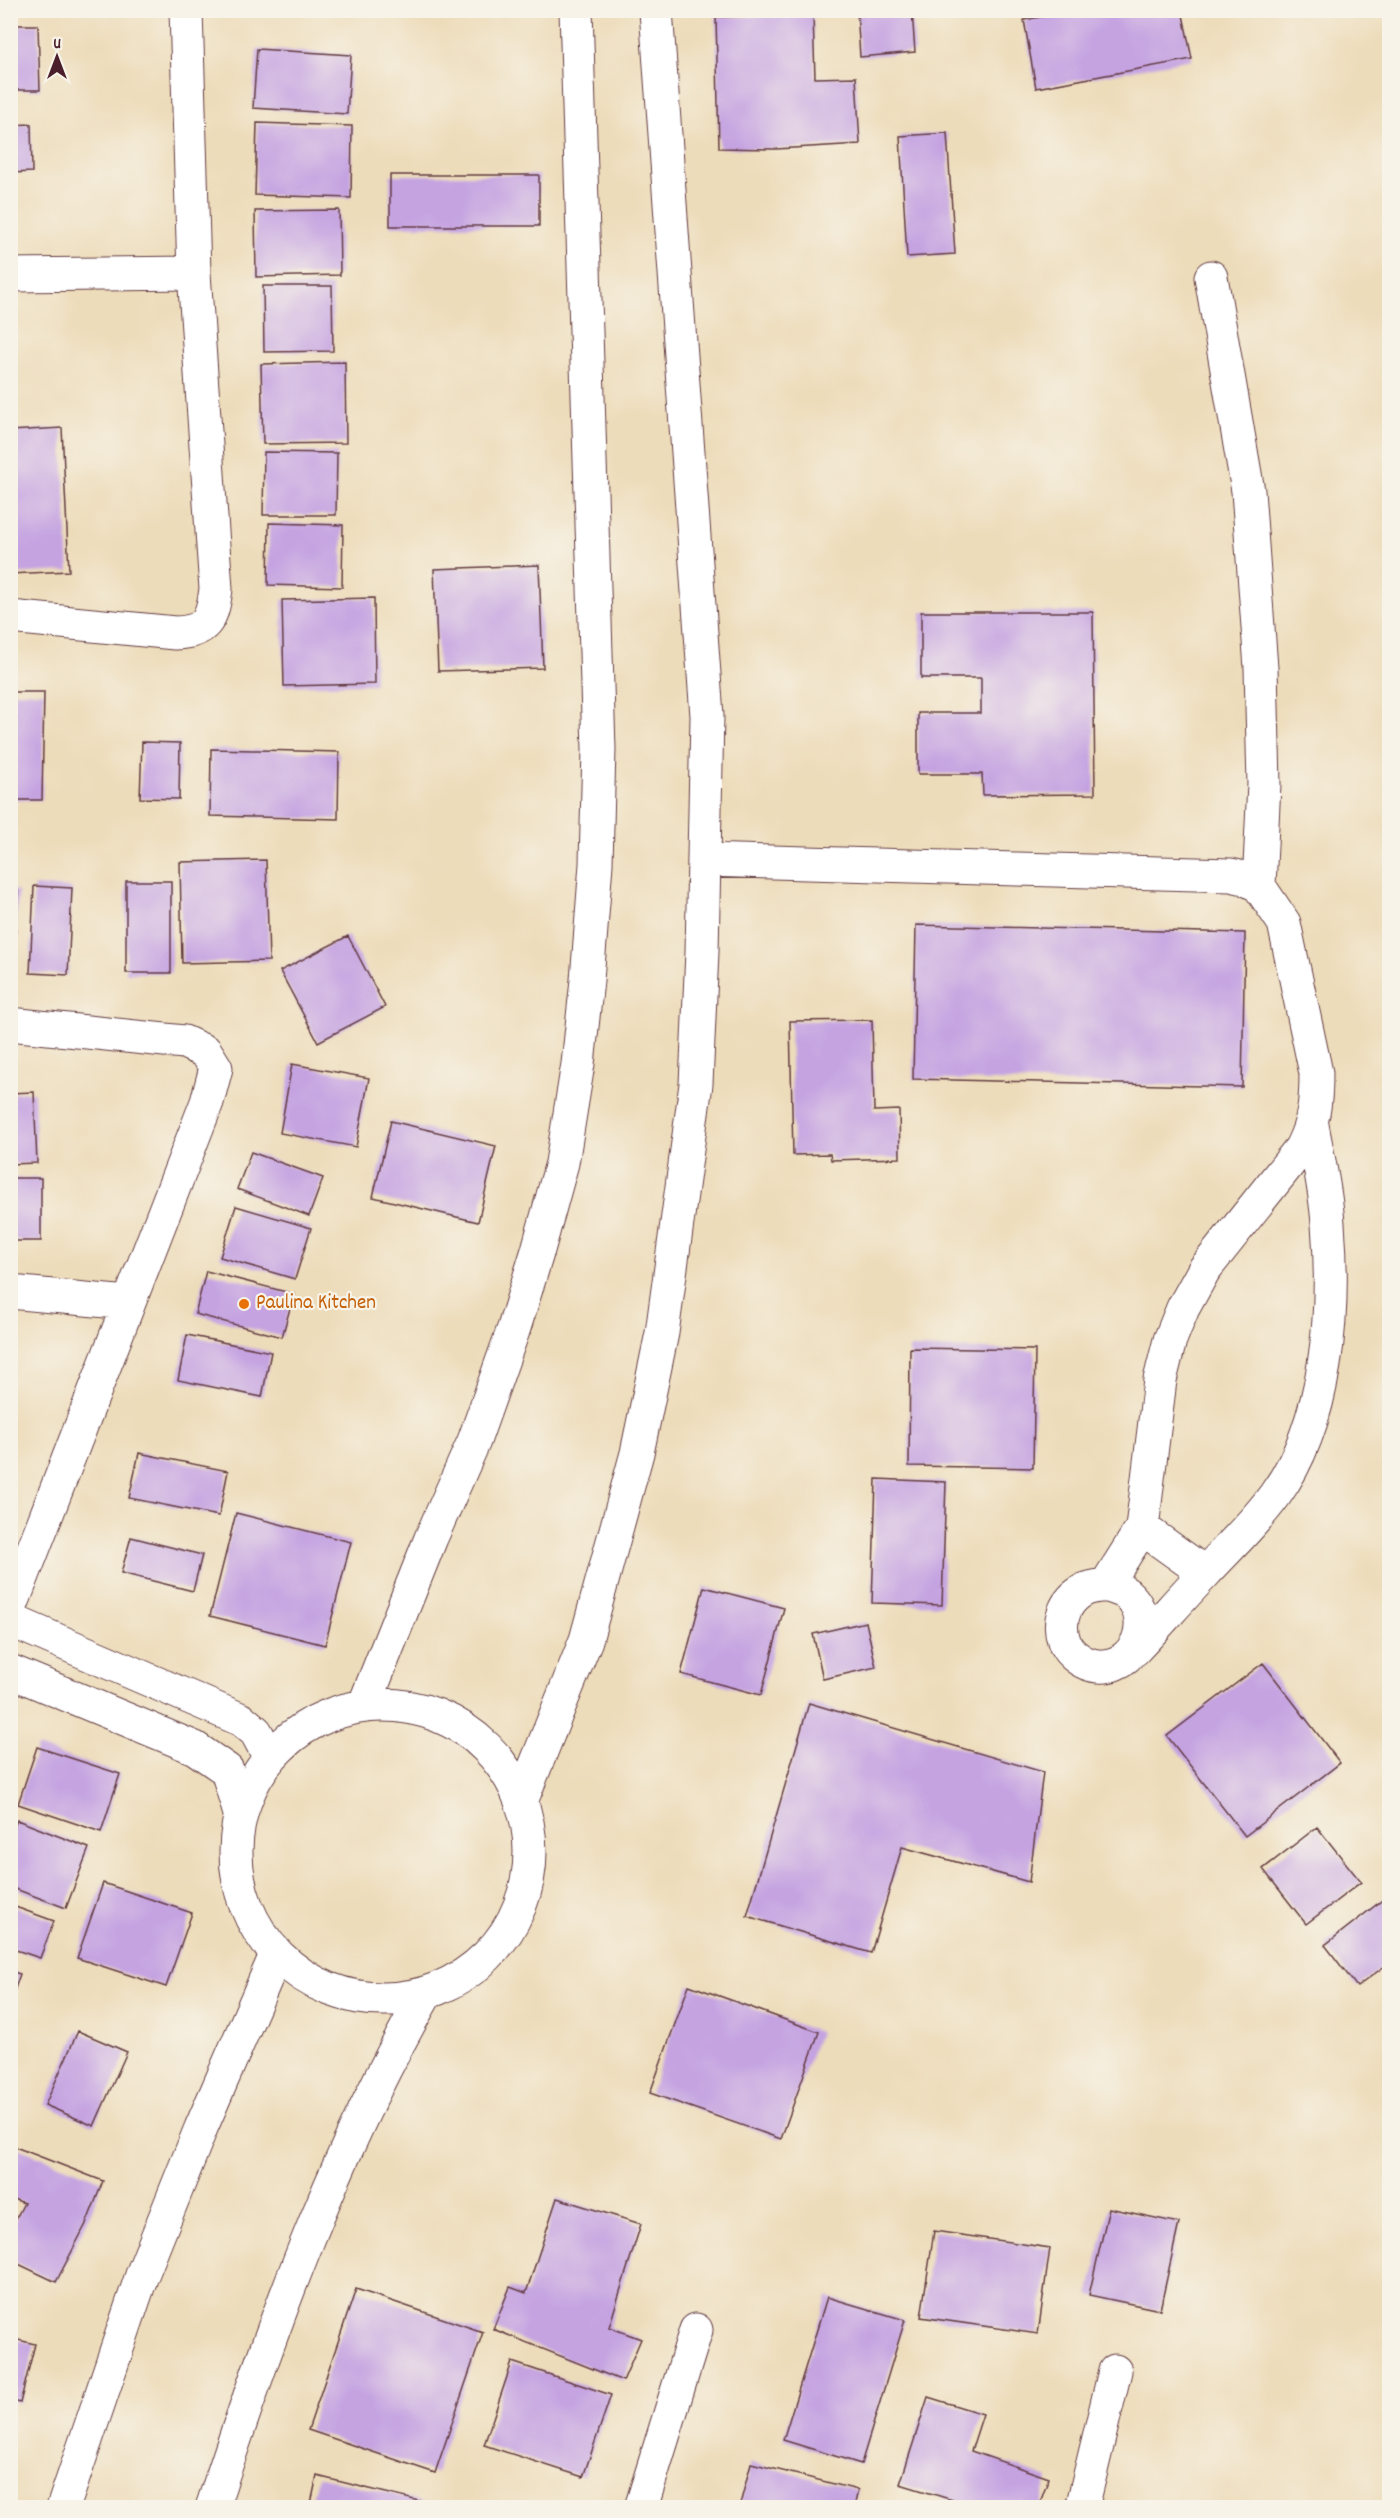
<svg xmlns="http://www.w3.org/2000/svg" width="1400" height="2518" viewBox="0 0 1400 2518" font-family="Dekko,sans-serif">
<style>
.building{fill:#c5a3e1}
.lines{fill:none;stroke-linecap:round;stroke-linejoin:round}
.street-casing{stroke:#623b40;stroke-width:35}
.street{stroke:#fff;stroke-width:33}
.food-dot{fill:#e8710a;stroke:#f7f3e8;stroke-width:2}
.labels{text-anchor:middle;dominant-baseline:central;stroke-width:4.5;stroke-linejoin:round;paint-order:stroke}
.food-label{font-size:21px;fill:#c56008;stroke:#f7f3e8;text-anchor:start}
</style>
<rect width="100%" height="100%" fill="#f7f3e8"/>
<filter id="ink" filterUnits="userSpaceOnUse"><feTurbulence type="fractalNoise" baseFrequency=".0167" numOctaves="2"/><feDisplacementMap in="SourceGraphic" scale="12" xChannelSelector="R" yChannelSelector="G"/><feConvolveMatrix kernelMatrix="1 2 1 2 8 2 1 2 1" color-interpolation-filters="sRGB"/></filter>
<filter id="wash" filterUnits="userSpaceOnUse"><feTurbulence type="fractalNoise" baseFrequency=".008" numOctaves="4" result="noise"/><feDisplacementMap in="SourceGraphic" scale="24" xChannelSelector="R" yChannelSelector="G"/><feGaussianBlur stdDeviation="1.35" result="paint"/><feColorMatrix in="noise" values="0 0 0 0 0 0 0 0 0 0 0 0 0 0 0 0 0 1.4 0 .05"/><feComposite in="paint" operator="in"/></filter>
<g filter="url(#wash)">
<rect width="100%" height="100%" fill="#eddcba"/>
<g id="blocks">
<!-- building -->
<path class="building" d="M857,10h55l3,42 -55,5z
M1078,10h104l10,49 -156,29 -12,-68z
M813,15l2,63 41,-1 4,67 -84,5 -57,-1 -3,-131z
M10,25h28l2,65h-30z
M257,49l94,6 -4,59 -94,-6z
M257,123l95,3 -1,72 -96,-3z
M31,124l1,48 -22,1v-48z
M947,133l8,121 -48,3 -7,-121z
M390,175h149v51h-149z
M339,210l1,65 -84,2 -1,-66z
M263,286h69l1,65 -69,1z
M345,362l1,81 -83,1 -2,-80z
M62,428l7,143 -59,3v-143z
M264,452l73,1 -1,62h-73z
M269,523l74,2 -1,62 -74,-2z
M539,565l4,103 -105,3 -4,-102z
M374,598l1,86 -91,2 -2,-86z
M921,612h172l2,182 -112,1 -1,-21h-64v-61h63v-35h-60z
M10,692h34l-2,108h-32z
M142,742l38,1 -1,56 -39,-1z
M211,749l128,3 -1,67 -128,-3z
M266,860l3,101 -87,2 -2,-101z
M126,881h45v92h-45z
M34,886l38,2 -4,87 -38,-2z
M10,890l8,1 -5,83h-3z
M916,925l329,8 -3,154 -329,-8z
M348,936l37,71 -67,35 -38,-71z
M872,1020l2,91 25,-1 1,48 -69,2 -1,-6 -37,1 -3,-134z
M292,1064l77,14 -13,69 -76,-14z
M34,1092l3,71 -27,1v-71z
M391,1121l105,25 -18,76 -105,-25z
M251,1152l72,26 -14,38 -72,-27z
M10,1178h31v63h-31z
M236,1206l75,22 -16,51 -75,-22z
M206,1271l88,23 -12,43 -87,-23z
M187,1335l84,17 -9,45 -84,-17z
M910,1348l125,2 -2,118 -124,-2z
M139,1453l89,18 -9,45 -90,-18z
M876,1479l70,3 -4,123 -70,-2z
M236,1513l115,29 -26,103 -115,-29z
M131,1537l71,18 -9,36 -72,-18z
M704,1587l80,21 -23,87 -80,-21z
M866,1622l10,45 -53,12 -10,-45z
M1263,1663l77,100 -95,73 -78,-100z
M809,1703l234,69 -14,110 -127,-35 -31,106 -124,-37z
M37,1747l83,27 -19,58 -83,-28z
M17,1820l72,28 -23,60 -56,-21v-50z
M1317,1827l44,55 -55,42 -43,-55z
M103,1883l89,30 -26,74 -89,-29z
M1385,1898l5,6v58l-33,25 -32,-42z
M10,1905l44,16 -14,37 -30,-10z
M10,1971l10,3 -9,26h-1z
M689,1985l130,47 -38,107 -131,-46z
M78,2031l49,21 -33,74 -49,-21z
M10,2145l93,36 -16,41 -31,60 -46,-22v-30l14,-27 -14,-5z
M557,2198l84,26 -32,103 32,12 -18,42 -130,-52 17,-42 16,6z
M1109,2208l70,15 -19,87 -71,-15z
M934,2231l116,17 -12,86 -117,-17z
M356,2289l127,43 -48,141 -127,-43z
M827,2297l78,23 -44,144 -78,-24z
M10,2338l25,6 -15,59 -10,-3z
M512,2362l99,33 -28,82 -99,-32z
M928,2397l55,17 -12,37 78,27 -11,30h-59l-79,-24z
M751,2463l107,27 -4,18h-115z
M317,2476l106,26 -1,6h-112z"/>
</g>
</g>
<g filter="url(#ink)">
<use href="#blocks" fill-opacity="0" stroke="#623b40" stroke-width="1.5"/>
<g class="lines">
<!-- street casing -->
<g class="street-casing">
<path id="street" d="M10,275l184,-2
M1211,277l37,214 13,177 3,116 -5,102
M10,617l165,16c32,-1 37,-14 41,-44l-22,-316 -8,-263
M704,860l527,15 13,3 15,8 25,37 32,150c0,30 -2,49 -15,75l-97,122 -21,38 -13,32 -10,40 -18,148 -36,57c-7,1 -16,2 -22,5 -19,10 -27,31 -20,51 3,10 13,18 22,22 42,17 75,-39 41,-69 -5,-4 -14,-6 -21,-9
M10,1024l174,18 22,10 10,16 -9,34 -197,507
M10,1292l118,11
M1142,1528l63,45
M10,1620l232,100 14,12 13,24
M1134,1650c24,-25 47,-52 71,-77 24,-26 49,-49 70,-78 53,-73 60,-184 53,-271 -2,-33 -10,-66 -16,-99
M10,1671l185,77 32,22 13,44
M236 1852a147 147 0 1 1 294 0a147 147 0 1 1-294 0Z
M364,1706l67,-168 43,-97 40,-113 24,-78 24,-87 16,-99 9,-84 9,-116 3,-115 -23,-739
M522,1799l64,-159 51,-187 25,-120 34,-249 6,-132 5,-236 -51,-706
M63,2508l79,-233 59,-147 75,-173
M212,2508c57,-174 121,-353 212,-511
M641,2508l55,-178
M1082,2508l33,-137"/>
</g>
<!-- street -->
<use href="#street" class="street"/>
</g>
</g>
<!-- markers -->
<circle class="food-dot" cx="244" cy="1304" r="6"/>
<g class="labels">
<!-- food labels -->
<g class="food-label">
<text x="256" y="1304">Paulina Kitchen</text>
</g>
</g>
<!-- margin -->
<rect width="1400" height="2518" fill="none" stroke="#f7f3e8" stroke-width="36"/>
<!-- north arrow -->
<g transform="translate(57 57)" stroke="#f7f3e8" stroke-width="4.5" paint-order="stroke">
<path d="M0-4.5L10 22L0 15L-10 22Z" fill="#4a1f2b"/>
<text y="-9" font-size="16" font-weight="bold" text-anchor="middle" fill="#4a1f2b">U</text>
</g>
</svg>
